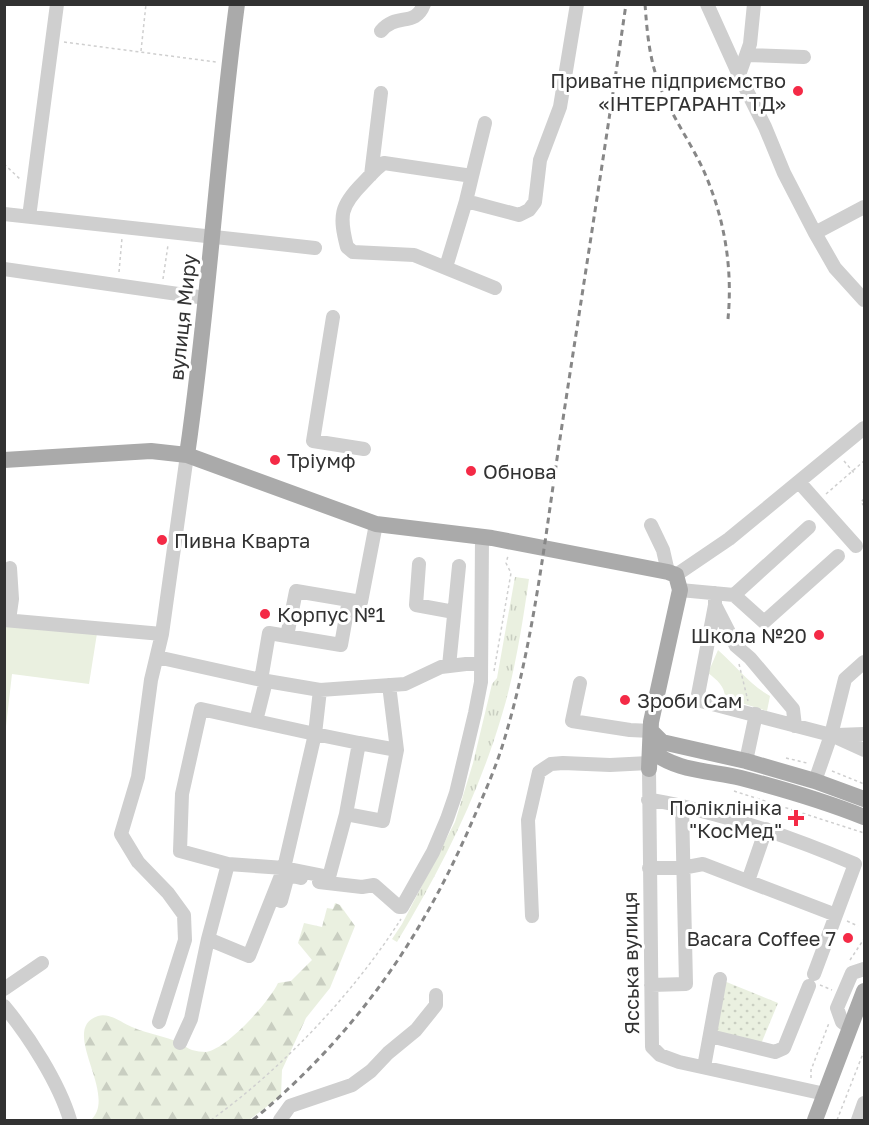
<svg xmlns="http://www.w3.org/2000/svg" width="869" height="1125" viewBox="0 0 869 1125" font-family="'Golos Text',sans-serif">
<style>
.grass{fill:url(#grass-tufts)}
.forest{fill:url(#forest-firs)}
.park{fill:url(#park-dots)}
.garden{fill:#eaf0e0}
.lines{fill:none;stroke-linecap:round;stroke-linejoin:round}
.path{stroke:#cfcfcf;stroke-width:1.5;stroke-dasharray:3 3;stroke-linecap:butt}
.minor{stroke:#cfcfcf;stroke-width:14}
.major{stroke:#aaa;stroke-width:16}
.rail{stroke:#878787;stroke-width:3;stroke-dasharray:6 4.5;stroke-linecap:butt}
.poi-dot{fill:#f42a46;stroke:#fff;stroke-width:2}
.labels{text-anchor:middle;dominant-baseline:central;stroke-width:6;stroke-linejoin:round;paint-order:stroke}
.poi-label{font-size:20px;fill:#323232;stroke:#fff;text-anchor:start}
.street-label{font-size:20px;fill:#323232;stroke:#fff}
</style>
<defs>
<pattern id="grass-tufts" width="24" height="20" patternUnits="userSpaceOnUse" patternTransform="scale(1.5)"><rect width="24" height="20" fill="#eaf0e0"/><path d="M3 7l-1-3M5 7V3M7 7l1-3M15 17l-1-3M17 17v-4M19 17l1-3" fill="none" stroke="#c9cec1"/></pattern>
<pattern id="forest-firs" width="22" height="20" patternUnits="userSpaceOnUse" patternTransform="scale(1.5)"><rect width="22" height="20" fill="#eaf0e0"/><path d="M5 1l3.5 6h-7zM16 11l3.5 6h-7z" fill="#c9cec1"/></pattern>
<pattern id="park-dots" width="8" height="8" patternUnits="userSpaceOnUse" patternTransform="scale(1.5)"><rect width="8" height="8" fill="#eaf0e0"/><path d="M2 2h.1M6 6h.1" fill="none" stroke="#c9cec1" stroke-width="1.8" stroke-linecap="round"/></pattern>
</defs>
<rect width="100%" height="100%" fill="#fff"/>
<!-- grass -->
<path class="grass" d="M515,577l14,2c-7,47 -14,94 -28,139 -24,80 -61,153 -104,224l-5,-3 10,-15 53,-102 18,-59 19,-79 5,-6z"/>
<!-- forest -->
<path class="forest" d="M335,903l5,2 15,21 -25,62 -24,30 -24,52 -1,26 -32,24h-158c28,-26 -33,-91 7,-104 11,-4 24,7 34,11 16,7 33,9 48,16 4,2 8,6 12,7 4,1 10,2 14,2 21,-3 63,-50 72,-69l13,-2 21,-21 -14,-17 6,-20 18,4 5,-19 6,1z"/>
<!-- park -->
<path class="park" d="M724,981l54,22 -17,41 -46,-12z"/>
<!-- garden -->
<path class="garden" d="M4,619l94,8 -9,57 -77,-10 -7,61z
M718,650c18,16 31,34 52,46l-3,15 -42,-13c0,-12 -8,-18 -17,-25z"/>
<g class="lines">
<!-- path -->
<path class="path" d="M64,42l152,20
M141,51l5,-47
M4,164l17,16
M119,272l3,-34
M163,279l5,-34
M844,461l11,13
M826,494l38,-33
M864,499l-3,3 3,4
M739,664l9,37
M494,671l17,-98 -5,-10 2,-7
M786,758l21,5
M832,771l32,13
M734,791l130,42
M847,921l11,5
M850,960l14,-21
M820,985l12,5
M811,1078v-8l18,-47
M211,1120c72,-52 142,-126 190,-201
M837,1120l27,-69"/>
<!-- minor -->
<path class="minor" d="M707,4l32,71 26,52 19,46 31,60 20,35 29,32
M381,31c16,-19 34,-3 43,-27
M746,55l58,2
M739,75l11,-31 4,-40
M371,175l10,-82
M472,176l13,-53
M466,201l6,-25 -88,-13c-8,5 -14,13 -21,20 -23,23 -24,33 -16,64l6,5 61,3 81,33
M4,214l311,34
M29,217l28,-213
M815,233l49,-26
M446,267l20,-66 53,14 10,-5 6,-8 5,-42 20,-53 17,-103
M4,269l202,29
M333,317l-20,124 51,8
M799,482l57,64
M651,525l12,25 5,22
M419,564l-3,41 38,7
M676,575l53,-36 135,-111
M680,590l54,5 75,-68
M715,593v12l-18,95 134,35 33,15
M734,595l30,27 74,-66
M715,605l21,41 14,12 43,51 2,17
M4,620l158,14
M9,620l3,-21 -2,-31
M287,636l9,-45 65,11 15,-78
M157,657l104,23 59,10 85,-6 36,-17 25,-3h15
M449,666l10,-100
M261,680l8,-47 72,12 8,-45
M580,683l-8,38 58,9 21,1
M389,685l8,65 -14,71 -37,-7 13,-71 38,7
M320,690l-5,44 44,9
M256,721l10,-40
M837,735l27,-1
M746,761l10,-47
M649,769l3,278 8,8 19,7 146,32
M815,781l16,-46 14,-56 19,-17
M648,800c17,1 33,6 49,10 55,13 106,32 158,54l-41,110
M228,864l-48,-13 2,-57 19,-85 114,25 -31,134 45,9 17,-63
M228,864l56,4 -35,88 -41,-17z
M649,868h33l21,-4 133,51
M748,881l18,-52
M319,882l43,5 12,-2 25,22h3l31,-55 14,-33 9,-26 19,-80 6,-31 1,-146
M281,901l7,-26 13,3
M532,916l-4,-96 11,-48 12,-8 12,-1 47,2 39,-2
M651,985l35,-1 -4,-177
M4,989l38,-26
M4,1006c25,30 55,77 66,114
M159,1022l26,-82 -1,-25 -16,-22 -30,-31 -17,-28 17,-57 13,-97 11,-46 25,-179
M850,1028l-8,-6 -5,-14 15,-35 12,-4
M710,1036l65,16 9,-4 25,-62
M180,1043l11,-24 17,-80
M704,1067l16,-88
M280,1120l10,-14 62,-21 19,-14 17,-18 28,-23 20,-25v-10
M858,1120l6,-17"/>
<!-- major -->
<path class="major" d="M187,455c22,-150 30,-301 50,-451
M4,460l147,-9 36,4 189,69 116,14 176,34 8,3 4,15 -29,132 -2,47
M651,731l11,11 84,19 69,20 49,18
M650,749c22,22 62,22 91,29 42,11 83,23 123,39
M815,1120l49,-129"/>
<!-- rail -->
<path class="rail" d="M645,4c2,27 4,52 13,77 11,31 30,57 44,86 22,48 31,99 26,152
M253,1120c98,-82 163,-172 215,-289 12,-28 25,-56 34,-84 33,-105 44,-220 61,-328 21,-138 43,-276 63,-415"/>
</g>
<!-- markers -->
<g class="poi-dot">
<circle cx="798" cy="91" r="6"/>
<circle cx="275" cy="460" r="6"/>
<circle cx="471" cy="471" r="6"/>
<circle cx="162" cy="540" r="6"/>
<circle cx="265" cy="614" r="6"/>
<circle cx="819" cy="635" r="6"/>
<circle cx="625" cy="700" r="6"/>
<path d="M793 809h6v6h6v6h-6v6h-6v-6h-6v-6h6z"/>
<circle cx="848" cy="938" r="6"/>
</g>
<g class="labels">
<!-- poi labels -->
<g class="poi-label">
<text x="786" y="80" text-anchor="end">Приватне підприємство<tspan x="786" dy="23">«ІНТЕРГАРАНТ ТД»</tspan></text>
<text x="287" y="460">Тріумф</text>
<text x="483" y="471">Обнова</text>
<text x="174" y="540">Пивна Кварта</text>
<text x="277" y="614">Корпус №1</text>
<text x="807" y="635" text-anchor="end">Школа №20</text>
<text x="637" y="700">Зроби Сам</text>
<text x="782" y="807" text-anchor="end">Поліклініка<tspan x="782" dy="23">"КосМед"</tspan></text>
<text x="836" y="938" text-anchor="end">Bacara Coffee 7</text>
</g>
<!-- street labels -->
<g class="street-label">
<text transform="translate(182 317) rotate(-84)">вулиця Миру</text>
<text transform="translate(630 963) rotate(-91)">Ясська вулиця</text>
</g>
</g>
<!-- border -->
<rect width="869" height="1125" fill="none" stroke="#323232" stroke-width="12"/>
</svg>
